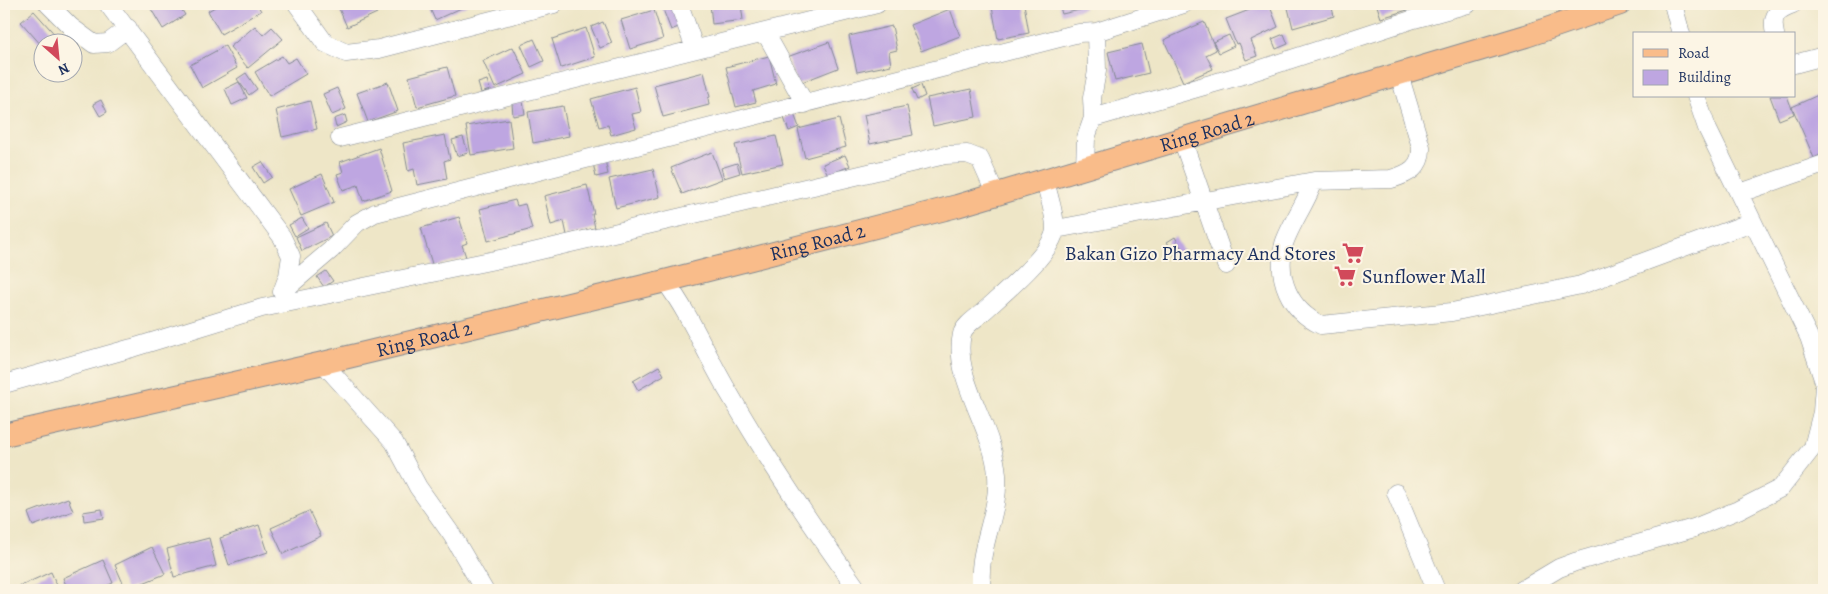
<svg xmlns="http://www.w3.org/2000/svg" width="1828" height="594" viewBox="0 0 1828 594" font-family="Alegreya,serif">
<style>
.building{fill:#bea6e1}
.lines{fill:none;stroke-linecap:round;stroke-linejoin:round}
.minor-casing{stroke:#848a92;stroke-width:19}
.major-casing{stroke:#848a92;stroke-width:24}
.minor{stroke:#fff;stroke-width:18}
.major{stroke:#f9bc8a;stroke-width:22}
.labels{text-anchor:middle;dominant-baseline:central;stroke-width:4;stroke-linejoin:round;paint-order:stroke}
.street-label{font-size:20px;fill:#1b2f5e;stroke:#fcf5e5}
.poi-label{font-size:20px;fill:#1b2f5e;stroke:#fcf5e5;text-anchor:end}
</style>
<rect width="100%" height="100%" fill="#fcf5e5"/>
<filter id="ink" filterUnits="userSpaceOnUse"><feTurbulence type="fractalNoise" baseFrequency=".02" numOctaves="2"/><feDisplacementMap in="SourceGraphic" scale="10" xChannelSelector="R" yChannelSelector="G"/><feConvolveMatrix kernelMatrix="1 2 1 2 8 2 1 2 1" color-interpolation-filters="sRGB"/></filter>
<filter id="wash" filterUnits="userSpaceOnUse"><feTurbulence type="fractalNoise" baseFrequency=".0096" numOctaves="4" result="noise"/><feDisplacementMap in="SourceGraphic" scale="20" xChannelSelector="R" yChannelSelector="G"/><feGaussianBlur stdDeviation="1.12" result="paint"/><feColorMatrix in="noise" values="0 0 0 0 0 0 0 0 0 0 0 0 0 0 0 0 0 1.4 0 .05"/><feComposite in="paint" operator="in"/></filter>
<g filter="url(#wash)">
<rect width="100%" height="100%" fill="#eee6c7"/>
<g id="blocks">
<!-- building -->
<path class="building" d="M148,4h30l7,11 -22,14z
M220,4h37l4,7 -40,23 -13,-23z
M337,4h36l4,9 -30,14z
M428,4h42l-35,16z
M669,4h4l8,22 -10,4 -9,-23z
M710,4h31l2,16 -31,4z
M1000,4h24l5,29 -31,6 -6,-32z
M1059,4h24l1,5 -22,5z
M1265,4h4l9,23 -27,13 6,16 -11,4 -7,-17 -3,1 -10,-25z
M1287,4h44l3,12 -41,12z
M1351,4h18v1l-17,3z
M1384,4h28l2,4 -33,10 -4,-12z
M950,9l10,27 -39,15 -11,-26z
M654,10l9,29 -33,10 -9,-29z
M34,11l24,27 -5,4h-11v4l-21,-24z
M603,22l9,21 -12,5 -9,-21z
M1204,22l12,28 -10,5 7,14 -30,13 -19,-42z
M255,26l8,9 9,-8 11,12 -35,29 -18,-21z
M892,26l5,24 -8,2 2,13 -34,7 -8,-36z
M586,28l9,29 -34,11 -9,-29z
M1284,34l4,10 -12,5 -4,-10z
M1229,35l5,11 -15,7 -6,-11z
M534,39l10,22 -13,6 -10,-22z
M829,42l9,26 -41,16 -10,-27z
M1142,44l7,29 -34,8 -7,-29z
M225,46l12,22 -35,20 -12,-23z
M513,47l13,27 -31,14 -12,-27z
M282,56l5,7 9,-5 10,16 -37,22 -14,-24z
M769,56l7,28 -23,7 3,11 -20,5 -10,-40z
M447,67l8,29 -38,11 -8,-30z
M704,72l6,25 -2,1 1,7 -46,12 -9,-32z
M246,73l11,16 -8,6 -12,-16z
M487,80l3,10 -9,3 -3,-10z
M239,82l8,16 -15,7 -7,-16z
M388,82l10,29 -30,11 -11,-29z
M921,85l4,11 -8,4 -5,-11z
M635,87l6,25 -9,2 4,14 -25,7 -3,-10 -9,2 -8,-28z
M337,88l9,21 -14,6 -9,-21z
M971,89l5,28 -43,9 -6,-28z
M1818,95l6,14v44l-10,5 -22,-51z
M1770,96h17l7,18 -15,6z
M101,100l6,12 -7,4 -7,-12z
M310,101l7,28 -35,8 -6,-27z
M523,101l2,13 -12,2 -1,-13z
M563,106l6,30 -36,7 -5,-31z
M907,106l6,29 -43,9 -6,-29z
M794,114l5,13 -10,4 -5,-13z
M345,115l2,7 -11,5 -2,-8z
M509,119l4,29 -42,7 -5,-29z
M839,119l7,28 -41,11 -7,-29z
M445,135l5,24 -6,2 3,18 -30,6 -3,-16 -6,2 -5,-28z
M776,136l7,28 -41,9 -7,-28z
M463,137l5,16 -11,3 -5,-16z
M379,148l13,43 -29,10 -5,-16 -15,5 -6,-16 6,-2 -3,-10z
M712,152l10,27 -40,15 -11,-26z
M845,155l5,11 -22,9 -5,-11z
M605,160l3,14 -12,3 -3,-14z
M262,162l10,15 -9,6 -10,-16z
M737,163l3,10 -16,5 -3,-10z
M653,169l7,28 -44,11 -7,-29z
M322,174l12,28 -33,14 -12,-27z
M587,185l7,29h-2l3,14 -28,7 -3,-14 -13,4 -7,-29z
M515,200l2,6 8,-2 7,25 -44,12 -8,-32z
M459,217l8,26 -5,2 4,12 -33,10 -12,-39z
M302,218l6,10 -13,8 -6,-11z
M326,223l6,13 -30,15 -6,-14z
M1175,237l8,14 -8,4 -8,-13z
M326,271l7,10 -9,6 -7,-10z
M659,366l5,9 -26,15 -5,-9z
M68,498l5,13 -40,15 -5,-13z
M102,509l2,9 -20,3 -1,-9z
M309,511l12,25 -38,18 -12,-26z
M259,525l9,27 -39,13 -9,-27z
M209,538l7,28 -42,11 -7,-28z
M152,547l13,27 -39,16 -11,-25z
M103,560l10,23 -16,7h-29l-5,-12z
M51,572l8,18h-48z"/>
</g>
</g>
<g filter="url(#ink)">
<use href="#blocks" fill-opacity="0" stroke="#848a92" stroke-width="1"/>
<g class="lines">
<!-- minor casing -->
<g class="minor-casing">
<path id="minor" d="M48,4l23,23 23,17 14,-1 20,-15
M108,4l174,233 9,19 -3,20 -6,16
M297,4l28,39 21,10 33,-4 175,-45
M679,4l16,45
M1673,4l8,30
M765,32l40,72
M1775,34c-4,-18 1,-24 18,-30
M1794,64l30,-8
M1696,96l11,32 102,209 15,45
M1093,118l156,-45 165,-54 54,-15
M340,138l537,-134
M1182,139l44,126
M1085,167l1,-29 7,-20 -1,-20 5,-27 -1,-39
M1314,181c-7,20 -25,46 -30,63 -8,34 5,66 37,81l131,-13 129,-27 171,-63
M1740,193l84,-29
M1056,229l258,-48 77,-2c18,-5 31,-12 30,-32l-22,-73
M665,281c26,35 42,75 64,112 39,68 83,133 129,197
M283,291l48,-41 26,-27 18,-10 704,-180 17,-1 88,-28
M323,363l71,79 24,45 34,48 32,55
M4,384l128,-36 130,-40 262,-54 421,-99 22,-1 13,5 16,36
M1396,493l40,97
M982,590c-7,-39 18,-75 15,-115 -3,-47 -45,-97 -35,-141 2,-8 14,-16 20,-21 18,-17 73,-61 73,-85 0,-15 -7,-33 -10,-48
M1522,590l37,-22 16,-6 119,-34 44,-18 43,-22 32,-41 9,-35 2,-26"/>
</g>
<!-- major casing -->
<g class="major-casing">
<g id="major">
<path id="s1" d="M4,435l319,-72 342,-82 292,-75 569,-170 94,-32"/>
</g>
</g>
<!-- minor -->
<use href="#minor" class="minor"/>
<!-- major -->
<use href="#major" class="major"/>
</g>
</g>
<!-- icons -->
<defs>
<g id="supermarket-bare" transform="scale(1.725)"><path d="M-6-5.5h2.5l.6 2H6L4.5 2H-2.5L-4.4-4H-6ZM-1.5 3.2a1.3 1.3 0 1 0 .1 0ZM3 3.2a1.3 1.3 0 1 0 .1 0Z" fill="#d1495b" stroke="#fcf5e5" stroke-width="2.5" paint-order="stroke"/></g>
</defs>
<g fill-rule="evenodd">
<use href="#supermarket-bare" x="1353" y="253"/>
<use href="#supermarket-bare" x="1345" y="276"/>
</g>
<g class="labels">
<!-- street labels -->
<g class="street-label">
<text stroke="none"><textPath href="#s1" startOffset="1241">Ring Road 2</textPath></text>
<text stroke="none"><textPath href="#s1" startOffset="836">Ring Road 2</textPath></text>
<text stroke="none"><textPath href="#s1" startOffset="431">Ring Road 2</textPath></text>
</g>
<!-- poi labels -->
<g class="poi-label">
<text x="1336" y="253">Bakan Gizo Pharmacy And Stores</text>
<text x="1362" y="276" text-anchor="start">Sunflower Mall</text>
</g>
</g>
<!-- margin -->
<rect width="1828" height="594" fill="none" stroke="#fcf5e5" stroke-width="20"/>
<!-- legend -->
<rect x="1633" y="32" width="162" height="65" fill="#fcf5e5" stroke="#a2a6af"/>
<rect x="1643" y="49" width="25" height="8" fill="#f9bc8a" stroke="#a2a6af"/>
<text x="1678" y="58" font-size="15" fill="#1b2f5e">Road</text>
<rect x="1643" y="70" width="25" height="15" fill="#bea6e1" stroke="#a2a6af"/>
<text x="1678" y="82" font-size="15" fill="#1b2f5e">Building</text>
<!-- north arrow -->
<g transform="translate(58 58) rotate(153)"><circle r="24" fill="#fcf5e5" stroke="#a2a6af"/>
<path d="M0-4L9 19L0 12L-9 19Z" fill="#d1495b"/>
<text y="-8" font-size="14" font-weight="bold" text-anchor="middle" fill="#1b2f5e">N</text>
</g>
</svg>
